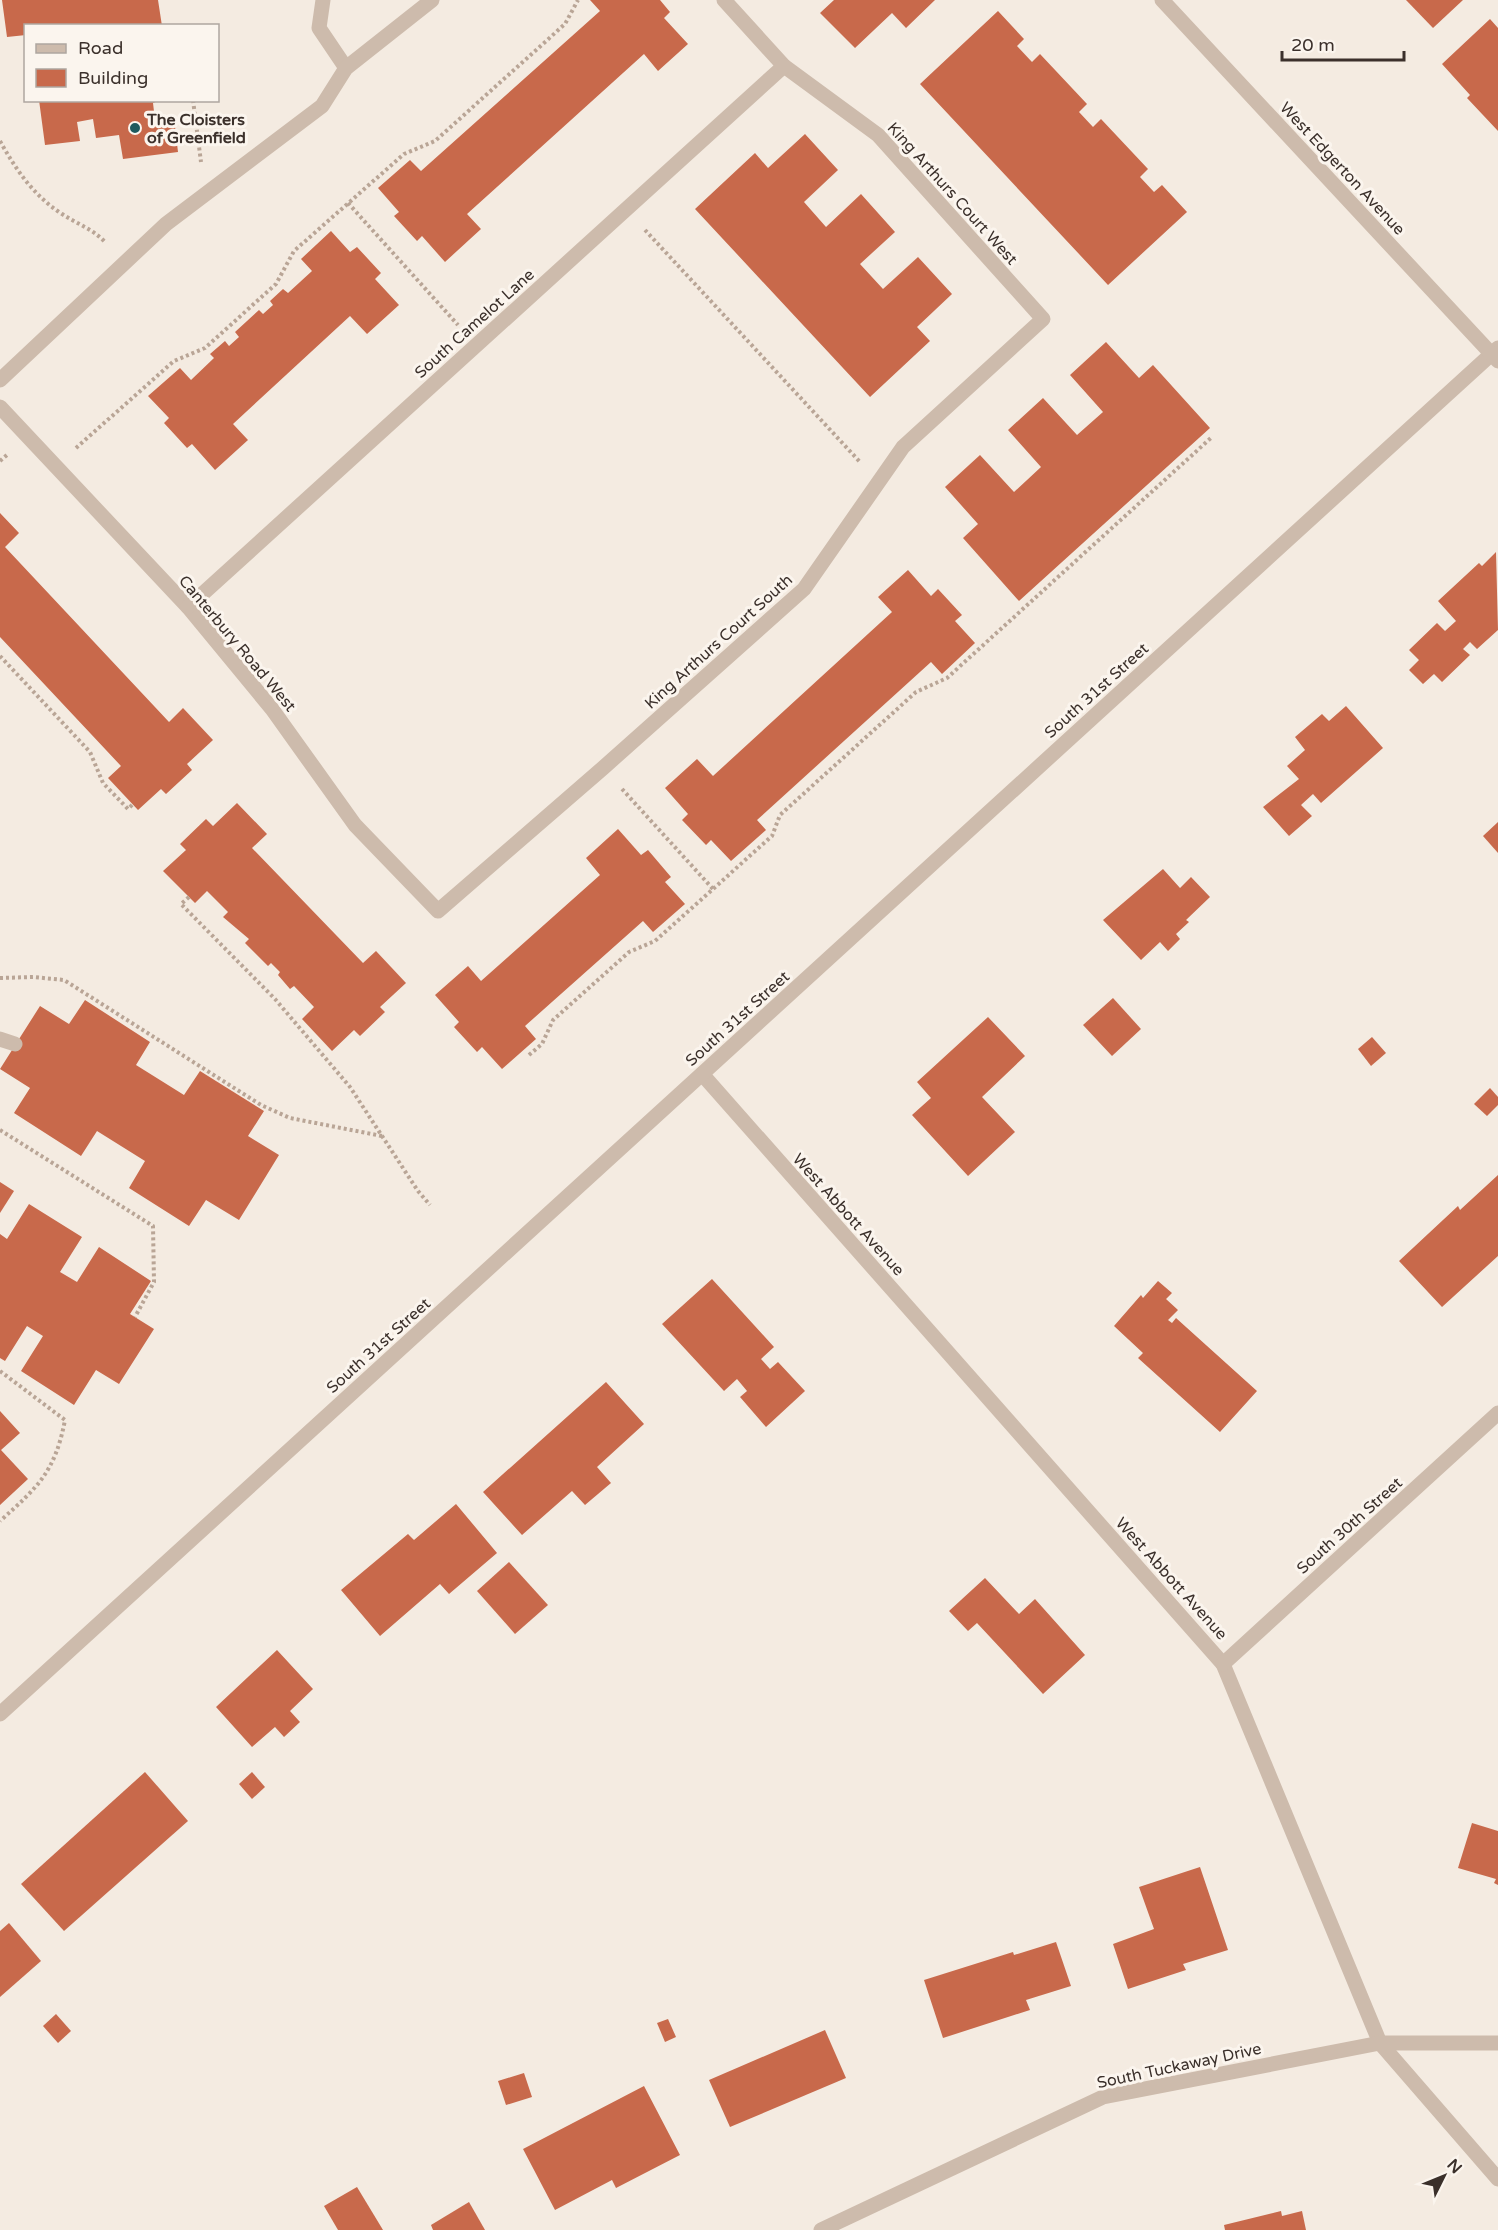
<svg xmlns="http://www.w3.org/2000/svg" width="1498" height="2230" font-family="'Varela Round',sans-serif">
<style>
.building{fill:#c8694b}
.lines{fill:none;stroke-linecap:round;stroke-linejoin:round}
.path{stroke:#b9a596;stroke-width:4;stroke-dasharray:3 3;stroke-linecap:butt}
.service{stroke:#cdbbac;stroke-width:15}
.minor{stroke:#cdbbac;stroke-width:15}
.tertiary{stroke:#cdbbac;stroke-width:15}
.poi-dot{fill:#1f5a5e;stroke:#fbf5ee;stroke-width:2}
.labels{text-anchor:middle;stroke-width:6;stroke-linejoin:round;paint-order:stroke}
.poi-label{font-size:16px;font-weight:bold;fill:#3b302b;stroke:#fbf5ee;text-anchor:start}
.street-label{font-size:16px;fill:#3b302b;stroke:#fbf5ee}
</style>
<rect width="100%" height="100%" fill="#f4ebe1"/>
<g class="building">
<path d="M2 0H158L162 26H26V35L7 37Z"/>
<path d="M590 0H660L670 12 664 18 688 44 658 71 644 54 467 214 481 229 445 262 422 236 417 241 394 216 399 212 378 188 410 160 421 171 600 11Z"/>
<path d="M834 0H935L906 28 892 13 855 48 820 13Z"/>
<path d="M1406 0H1463L1433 28Z"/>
<path d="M998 11 1024 39 1017 46 1032 62 1040 54 1087 104 1079 112 1093 127 1101 119 1148 169 1140 177 1154 192 1162 185 1187 212 1108 285 920 84Z"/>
<path d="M1490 19 1498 28V131L1467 98 1470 95 1442 64Z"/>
<path d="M39 100H161L153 103 155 120 174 118 178 152 123 159 119 135 96 138 93 119 77 122 80 141 45 145Z"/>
<path d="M805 134 838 170 804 202 826 227 861 194 895 232 860 264 883 289 918 257 952 294 917 327 930 341 870 397 695 209 755 153 768 168Z"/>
<path d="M331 231 350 252 357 247 381 273 375 279 399 305 367 334 350 316 233 424 248 440 215 470 192 444 187 448 164 423 169 418 148 396 180 368 191 380 214 358 210 354 225 341 229 346 239 337 235 332 259 310 263 314 273 305 270 301 283 289 288 293 312 271 301 259Z"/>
<path d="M1106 342 1139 378 1153 365 1210 428 1019 601 963 538 978 524 945 487 980 455 1014 492 1041 467 1008 430 1043 398 1077 435 1103 412 1070 375Z"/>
<path d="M0 513 19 533 5 547 169 722 183 708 213 740 187 764 192 770 166 794 161 789 138 810 108 778 121 766 0 637Z"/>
<path d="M1496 552 1498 630 1477 649 1470 642 1463 649 1470 655 1442 682 1434 674 1423 684 1409 670 1419 660 1409 650 1437 623 1445 631 1456 621 1438 601 1479 563 1482 566Z"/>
<path d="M908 570 931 596 938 589 962 615 955 621 975 643 942 674 931 662 757 820 766 830 731 861 711 840 706 845 682 820 688 814 665 788 697 759 713 776 892 612 878 597Z"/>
<path d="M1346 706 1383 748 1321 803 1313 794 1301 805 1312 816 1289 836 1263 807 1299 779 1287 766 1305 750 1295 737 1322 714 1329 721Z"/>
<path d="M237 803 267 834 252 848 363 963 376 951 406 983 380 1007 385 1012 360 1036 354 1030 332 1051 302 1019 314 1007 294 986 290 989 278 975 280 972 271 963 268 966 245 943 249 939 223 917 228 912 207 891 195 903 163 871 186 850 180 844 206 819 213 826Z"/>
<path d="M1498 822V853L1483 836Z"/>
<path d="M618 829 641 855 648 850 671 877 665 882 685 904 653 932 643 921 525 1026 536 1039 502 1069 482 1047 477 1052 454 1027 459 1022 435 995 468 966 481 981 600 875 586 858Z"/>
<path d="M1163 869 1180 888 1191 877 1210 897 1186 920 1189 922 1176 934 1180 939 1168 951 1160 942 1141 960 1103 920Z"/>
<path d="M1113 998 1141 1029 1112 1056 1083 1025Z"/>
<path d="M85 1000 150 1042 136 1065 184 1095 200 1071 264 1111 248 1136 279 1155 239 1220 206 1200 189 1226 129 1188 145 1161 97 1131 81 1156 14 1113 30 1088 0 1069 40 1006 69 1024Z"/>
<path d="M988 1017 1025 1056 982 1097 1015 1132 968 1176 912 1115 931 1098 917 1082Z"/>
<path d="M1372 1037 1386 1053 1371 1066 1358 1049Z"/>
<path d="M1490 1088 1498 1097V1105L1487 1116 1474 1104Z"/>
<path d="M1498 1175V1256L1442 1307 1399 1261 1458 1206 1460 1210Z"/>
<path d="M0 1182 14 1191 0 1213Z"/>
<path d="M29 1204 82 1237 60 1272 77 1282 99 1247 151 1281 130 1314 154 1329 119 1384 96 1370 74 1405 21 1371 43 1336 27 1326 5 1361 0 1358V1234L7 1239Z"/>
<path d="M712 1279 774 1347 761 1359 770 1369 778 1362 805 1391 766 1427 740 1397 747 1391 737 1379 724 1391 662 1324Z"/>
<path d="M1158 1281 1172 1293 1166 1299 1178 1310 1168 1320 1172 1323 1176 1318 1257 1391 1220 1432 1138 1358 1143 1353 1114 1326 1141 1295 1143 1298Z"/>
<path d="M606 1382 644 1424 597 1467 611 1483 585 1505 572 1491 522 1535 483 1492Z"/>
<path d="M0 1411 20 1433 1 1450 28 1479 0 1505Z"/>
<path d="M456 1504 497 1553 449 1594 440 1584 380 1636 341 1590 408 1534 414 1540Z"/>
<path d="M509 1562 548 1605 515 1634 477 1591Z"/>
<path d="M985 1578 1019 1614 1035 1599 1085 1655 1043 1694 977 1623 968 1631 949 1611Z"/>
<path d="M277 1650 313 1689 290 1711 300 1722 284 1737 275 1727 252 1747 216 1707Z"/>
<path d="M145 1772 188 1821 64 1931 21 1884Z"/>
<path d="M252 1772 265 1787 252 1799 239 1784Z"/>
<path d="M1472 1823 1498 1831V1885L1494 1883 1496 1879 1458 1868Z"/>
<path d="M1200 1867 1228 1950 1183 1964 1186 1970 1128 1989 1113 1944 1154 1929 1139 1887Z"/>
<path d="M9 1923 41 1961 0 1997V1931Z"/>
<path d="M1056 1942 1071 1986 1026 2000 1030 2010 943 2038 924 1980 1013 1952 1014 1955Z"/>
<path d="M56 2014 71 2031 58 2043 43 2026Z"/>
<path d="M668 2019 676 2037 665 2042 657 2023Z"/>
<path d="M825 2030 846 2078 730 2127 709 2080Z"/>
<path d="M524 2073 532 2097 506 2105 498 2081Z"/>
<path d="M644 2086 680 2155 616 2188 612 2180 555 2210 523 2149Z"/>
<path d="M357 2187 383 2230H338L324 2206Z"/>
<path d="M469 2202 485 2230H433L431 2225Z"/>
<path d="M1281 2211 1282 2216 1302 2211 1306 2230H1225L1224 2225Z"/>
</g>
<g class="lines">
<g class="path">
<path d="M193 100 201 162"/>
<path d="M0 141C16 170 34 196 62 214 77 224 93 229 105 242"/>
<path d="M348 203 458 325"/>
<path d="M645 230 860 462"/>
<path d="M76 448 174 361 205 348 276 284 294 251 404 154 435 141 565 24 578 0"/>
<path d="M0 461 7 455"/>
<path d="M0 656 90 752 103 783 128 809 133 804"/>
<path d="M622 789 713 889"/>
<path d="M189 897 181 904 275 999 350 1087 418 1191 430 1205"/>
<path d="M0 978 33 977 64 980 261 1105 290 1118 382 1136"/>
<path d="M529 1055 542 1044 553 1020 629 952 655 941 772 836 780 815 916 692 947 678 1212 437"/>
<path d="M0 1130 153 1226 154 1282 135 1317"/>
<path d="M0 1371 65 1420C55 1472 38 1487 0 1521"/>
</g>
<g class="service">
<path d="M323 0 319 28 346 68"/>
<path d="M0 380 166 224 322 106 346 68 432 0"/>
<path d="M0 1039 15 1044"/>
</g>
<g class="minor">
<path d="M0 407 188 607 272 709 355 825 438 911 603 768 804 589 903 447 1043 319 878 135 784 66 724 0"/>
<path d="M188 607 784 66"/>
<path d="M702 1074 1223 1664 1380 2043 1498 2179"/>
<path d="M1223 1664 1498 1413"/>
<path d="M0 1714 1498 348"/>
<path d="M821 2230 1103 2097 1380 2043H1498"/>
</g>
<path class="tertiary" d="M1162 0 1498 361"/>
</g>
<circle class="poi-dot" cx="135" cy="128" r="6"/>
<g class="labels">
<g class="poi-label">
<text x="147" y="125">The Cloisters<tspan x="147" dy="18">of Greenfield</tspan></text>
</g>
<g class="street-label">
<text transform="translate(1343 168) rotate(47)" y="6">West Edgerton Avenue</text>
<text transform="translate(953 193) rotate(48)" y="6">King Arthurs Court West</text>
<text transform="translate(474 323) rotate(-42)" y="6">South Camelot Lane</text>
<text transform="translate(718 641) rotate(-42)" y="6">King Arthurs Court South</text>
<text transform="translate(238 643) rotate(50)" y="6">Canterbury Road West</text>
<text transform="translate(1096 690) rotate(-42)" y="6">South 31st Street</text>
<text transform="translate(737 1018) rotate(-42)" y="6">South 31st Street</text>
<text transform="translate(849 1214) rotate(48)" y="6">West Abbott Avenue</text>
<text transform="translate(378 1345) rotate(-42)" y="6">South 31st Street</text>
<text transform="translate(1349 1525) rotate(-42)" y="6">South 30th Street</text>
<text transform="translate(1172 1578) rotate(48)" y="6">West Abbott Avenue</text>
<text transform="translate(1179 2065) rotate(-12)" y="6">South Tuckaway Drive</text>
</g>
</g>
<rect x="24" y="24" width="195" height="78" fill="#fbf5ee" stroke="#aea6a0" stroke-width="1.5"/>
<rect x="36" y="44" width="30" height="9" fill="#cdbbac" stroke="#aea6a0" stroke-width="1.5"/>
<text x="78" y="54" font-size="18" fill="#3b302b">Road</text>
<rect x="36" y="69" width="30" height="18" fill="#c8694b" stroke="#aea6a0" stroke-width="1.5"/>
<text x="78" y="84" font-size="18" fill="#3b302b">Building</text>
<g transform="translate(1444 2176) rotate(47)" stroke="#fbf5ee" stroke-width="4.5" paint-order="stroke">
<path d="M0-4.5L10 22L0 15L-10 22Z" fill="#3b302b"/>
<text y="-9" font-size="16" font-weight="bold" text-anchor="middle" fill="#3b302b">N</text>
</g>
<path d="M1282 51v9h122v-9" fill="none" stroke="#3b302b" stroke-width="3"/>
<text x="1291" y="51" font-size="18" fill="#3b302b" stroke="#fbf5ee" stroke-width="4.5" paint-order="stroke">20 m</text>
</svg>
